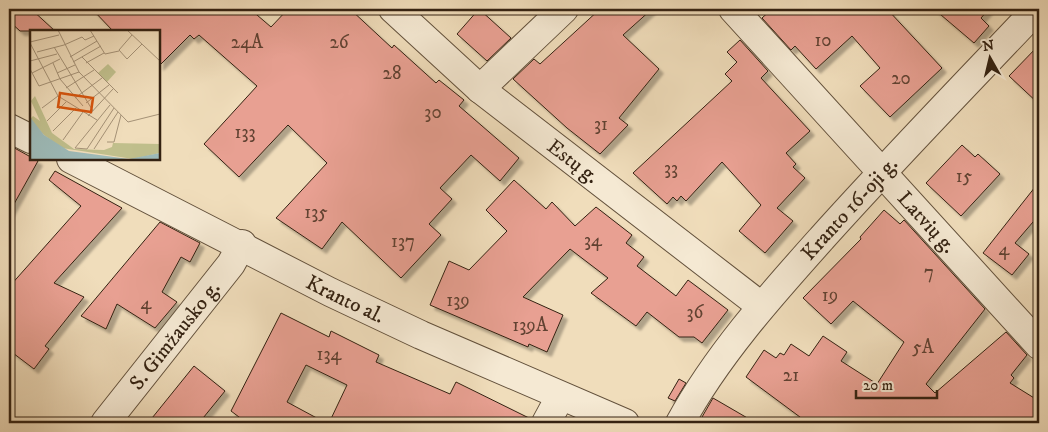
<svg xmlns="http://www.w3.org/2000/svg" width="1048" height="432" font-family="'IM FELL DW Pica',serif">
<style>
.building{fill:#e8a092;stroke:#342212;filter:url(#shadow)}
.lines{fill:none;stroke-linecap:round;stroke-linejoin:round}
.minor-casing{stroke:#63513c;stroke-width:30}
.minor{stroke:#f5e9d3;stroke-width:28}
.labels{text-anchor:middle;stroke-width:4;stroke-linejoin:round;paint-order:stroke}
.number-label{font-size:19px;fill:#614232}
.street-label{font-size:21px;fill:#342212;stroke:#f5e9d3}
.inset-road{fill:none;stroke:#a59277;stroke-width:1}
.view{fill:#d6540d;fill-opacity:0.15;stroke:#d6540d;stroke-width:2.5}
.inset-edge{fill:none;stroke:#342212;stroke-width:2.5}
</style>
<defs>
<filter id="shadow"><feDropShadow dx="4.5" dy="4.5" stdDeviation="1" flood-color="#0004"/></filter>
</defs>
<rect width="100%" height="100%" fill="#f0ddbb"/>
<filter id="stains"><feTurbulence type="fractalNoise" baseFrequency=".004" numOctaves="4"/><feColorMatrix values="0 0 0 0 .2 0 0 0 0 .09 0 0 0 0 .02 0 0 0 .5 -.17"/></filter>
<radialGradient id="worn" r=".72"><stop offset=".6" stop-color="#630" stop-opacity="0"/><stop offset="1" stop-color="#630" stop-opacity=".3"/></radialGradient>
<g class="building">
<path d="M9 9H31L55 31H20L9 21Z"/>
<path d="M92 9H250L271 27 288 9H350L392 48 394 45 436 83 439 80 464 100 459 106 519 158 500 181 471 155 440 188 452 199 429 224 441 235 401 278 342 222 322 249 276 218 327 163 288 125 239 177 204 144 257 86 199 35 194 39 190 35 159 66V31H113Z"/>
<path d="M479 9 511 38 487 61 457 34Z"/>
<path d="M600 9H652L623 35 659 69 619 118 628 125 600 154 567 128 513 79 534 59 540 64Z"/>
<path d="M772 9H887L942 68 890 117 860 86 880 68 852 36 816 69 795 46 791 50 762 18Z"/>
<path d="M934 9H989L981 18 989 26 974 43Z"/>
<path d="M740 40 768 71 761 78 810 131 786 153 796 164 793 167 805 178 777 208 793 221 765 253 739 231 761 205 722 162 686 201 681 196 677 201 673 197 667 204 633 173 732 81 725 74 737 62 727 52Z"/>
<path d="M1039 45V104L1009 76Z"/>
<path d="M9 145 38 161 9 213Z"/>
<path d="M962 145 975 157 978 154 1000 174 961 216 926 183Z"/>
<path d="M55 171 122 208 54 283 84 297 45 346 49 349 34 369 9 350V287L81 206 49 180Z"/>
<path d="M514 180 546 209 552 202 575 226 596 207 632 235 626 243 644 257 637 266 676 296 688 280 728 310 702 343 694 337H679L647 312 636 326 591 293 608 278 570 249 523 297 563 315 547 352 529 344 528 347 430 305 449 261 469 270 507 231 486 210Z"/>
<path d="M1039 182V215L1015 243 1029 254 1012 275 983 253Z"/>
<path d="M884 210 900 224 904 220 985 309 926 384 935 393 1006 332 1027 355 1011 375 1014 378 1010 383 1039 401V423H808L746 377 764 350 776 358 780 353 784 355 791 344 809 356 823 336 847 352 841 361 877 384 904 342 853 301 831 324 803 298 861 239 860 237Z"/>
<path d="M160 222 200 243 190 262 181 257 162 292 177 302 155 328 117 304 106 329 81 316Z"/>
<path d="M281 313 329 337 331 331 379 355 376 362 450 394 456 382 531 419 530 423H329L347 385 306 365 287 402 326 423H247L231 411Z"/>
<path d="M194 366 225 391 199 423H148Z"/>
<path d="M679 379 686 383 675 401 668 398Z"/>
<path d="M713 398 756 423H713L702 417Z"/>
</g>
<g class="lines">
<defs>
<g id="minor">
<path id="s1" d="M393 9 480 89 761 306"/>
<path id="s2" d="M733 9 1039 345"/>
<path d="M480 89 564 9"/>
<path d="M9 128 31 139"/>
<path id="s3" d="M71 159 330 292 421 335 625 423"/>
<path id="s4" d="M105 423 231 264 242 244"/>
<path d="M546 423 560 397"/>
<path id="s5" d="M680 423C717 355 771 295 822 238 892 160 965 85 1037 9"/>
</g>
</defs>
<use href="#minor" class="minor-casing"/>
<use href="#minor" class="minor"/>
</g>
<g class="labels">
<g class="number-label">
<text x="823" y="46">10</text>
<text x="247" y="48">24A</text>
<text x="339" y="48">26</text>
<text x="392" y="79">28</text>
<text x="901" y="84">20</text>
<text x="433" y="118">30</text>
<text x="601" y="130">31</text>
<text x="245" y="138">133</text>
<text x="671" y="174">33</text>
<text x="964" y="182">15</text>
<text x="316" y="218">135</text>
<text x="593" y="246">34</text>
<text x="403" y="247">137</text>
<text x="1004" y="255">4</text>
<text x="929" y="278">7</text>
<text x="830" y="301">19</text>
<text x="458" y="306">139</text>
<text x="146" y="309">4</text>
<text x="695" y="318">36</text>
<text x="530" y="331">139A</text>
<text x="923" y="353">5A</text>
<text x="329" y="360">134</text>
<text x="791" y="381">21</text>
</g>
<g class="street-label">
<text dy="7" stroke="none"><textPath href="#s1" startOffset="236">Estų g.</textPath></text>
<text dy="7" stroke="none"><textPath href="#s5" startOffset="274">Kranto 16-oji g.</textPath></text>
<text dy="7" stroke="none"><textPath href="#s2" startOffset="288">Latvių g.</textPath></text>
<text dy="7" stroke="none"><textPath href="#s3" startOffset="308">Kranto al.</textPath></text>
<text dy="7" stroke="none"><textPath href="#s4" startOffset="112">S. Gimžausko g.</textPath></text>
</g>
</g>
<g transform="translate(30 30)">
<rect width="130" height="130" fill="#f0ddbb"/>
<path d="M5 66 22 103 44 119 74 120 82 117 83 113 130 114V123L103 129 32 118 14 105 0 89 3 86 10 91 1 71Z" fill="#c0bf8c"/>
<path d="M78 34 86 42 77 52 68 43Z" fill="#c0bf8c"/>
<path d="M0 87 14 105 39 121 99 129 130 123V130H1Z" fill="#9dbab8"/>
<path class="inset-road" d="M28 0 49 42 98 92 130 84M60 0 75 24 89 21M97 0 130 31M102 5 89 20 97 29 112 14M0 12 29 5M0 13 28 66 67 90M34 15 52 7 55 10 64 6M24 17 63 81M7 22 34 15M40 27 67 11M52 27 88 63M0 31 27 24M43 32 71 16M23 33 30 49 53 76M56 33 74 23M0 39 9 56 49 42M2 43 30 29M27 43 45 35M36 58 64 40M45 68 72 48M56 73 79 55M80 75 45 118 57 119 84 78M12 78 28 66M58 86 83 59M17 91 36 72M23 101 46 78M33 110 53 82M77 112H84L91 85M64 119 88 82"/>
<path class="view" d="M30 63 63 68 61 82 28 77Z"/>
<rect width="130" height="130" class="inset-edge"/>
</g>
<rect width="1048" height="432" fill="none" stroke="#f0ddbb" stroke-width="30"/>
<rect x="10" y="10" width="1028" height="412" fill="none" stroke="#342212" stroke-width="2.5"/>
<rect x="15" y="15" width="1018" height="402" fill="none" stroke="#342212"/>
<g transform="translate(990 58) rotate(352)" stroke="#f5e9d3" stroke-width="4" paint-order="stroke">
<path d="M0-4L9 19L0 12L-9 19Z" fill="#342212"/>
<text y="-8" font-size="14" font-weight="bold" text-anchor="middle" fill="#342212">N</text>
</g>
<path d="M856 390v8h81v-8" fill="none" stroke="#342212" stroke-width="2.5"/>
<text x="863" y="390" font-size="15" fill="#342212" stroke="#f5e9d3" stroke-width="4" paint-order="stroke">20 m</text>
<rect width="100%" height="100%" filter="url(#stains)"/>
<rect width="100%" height="100%" fill="url(#worn)"/>
</svg>
